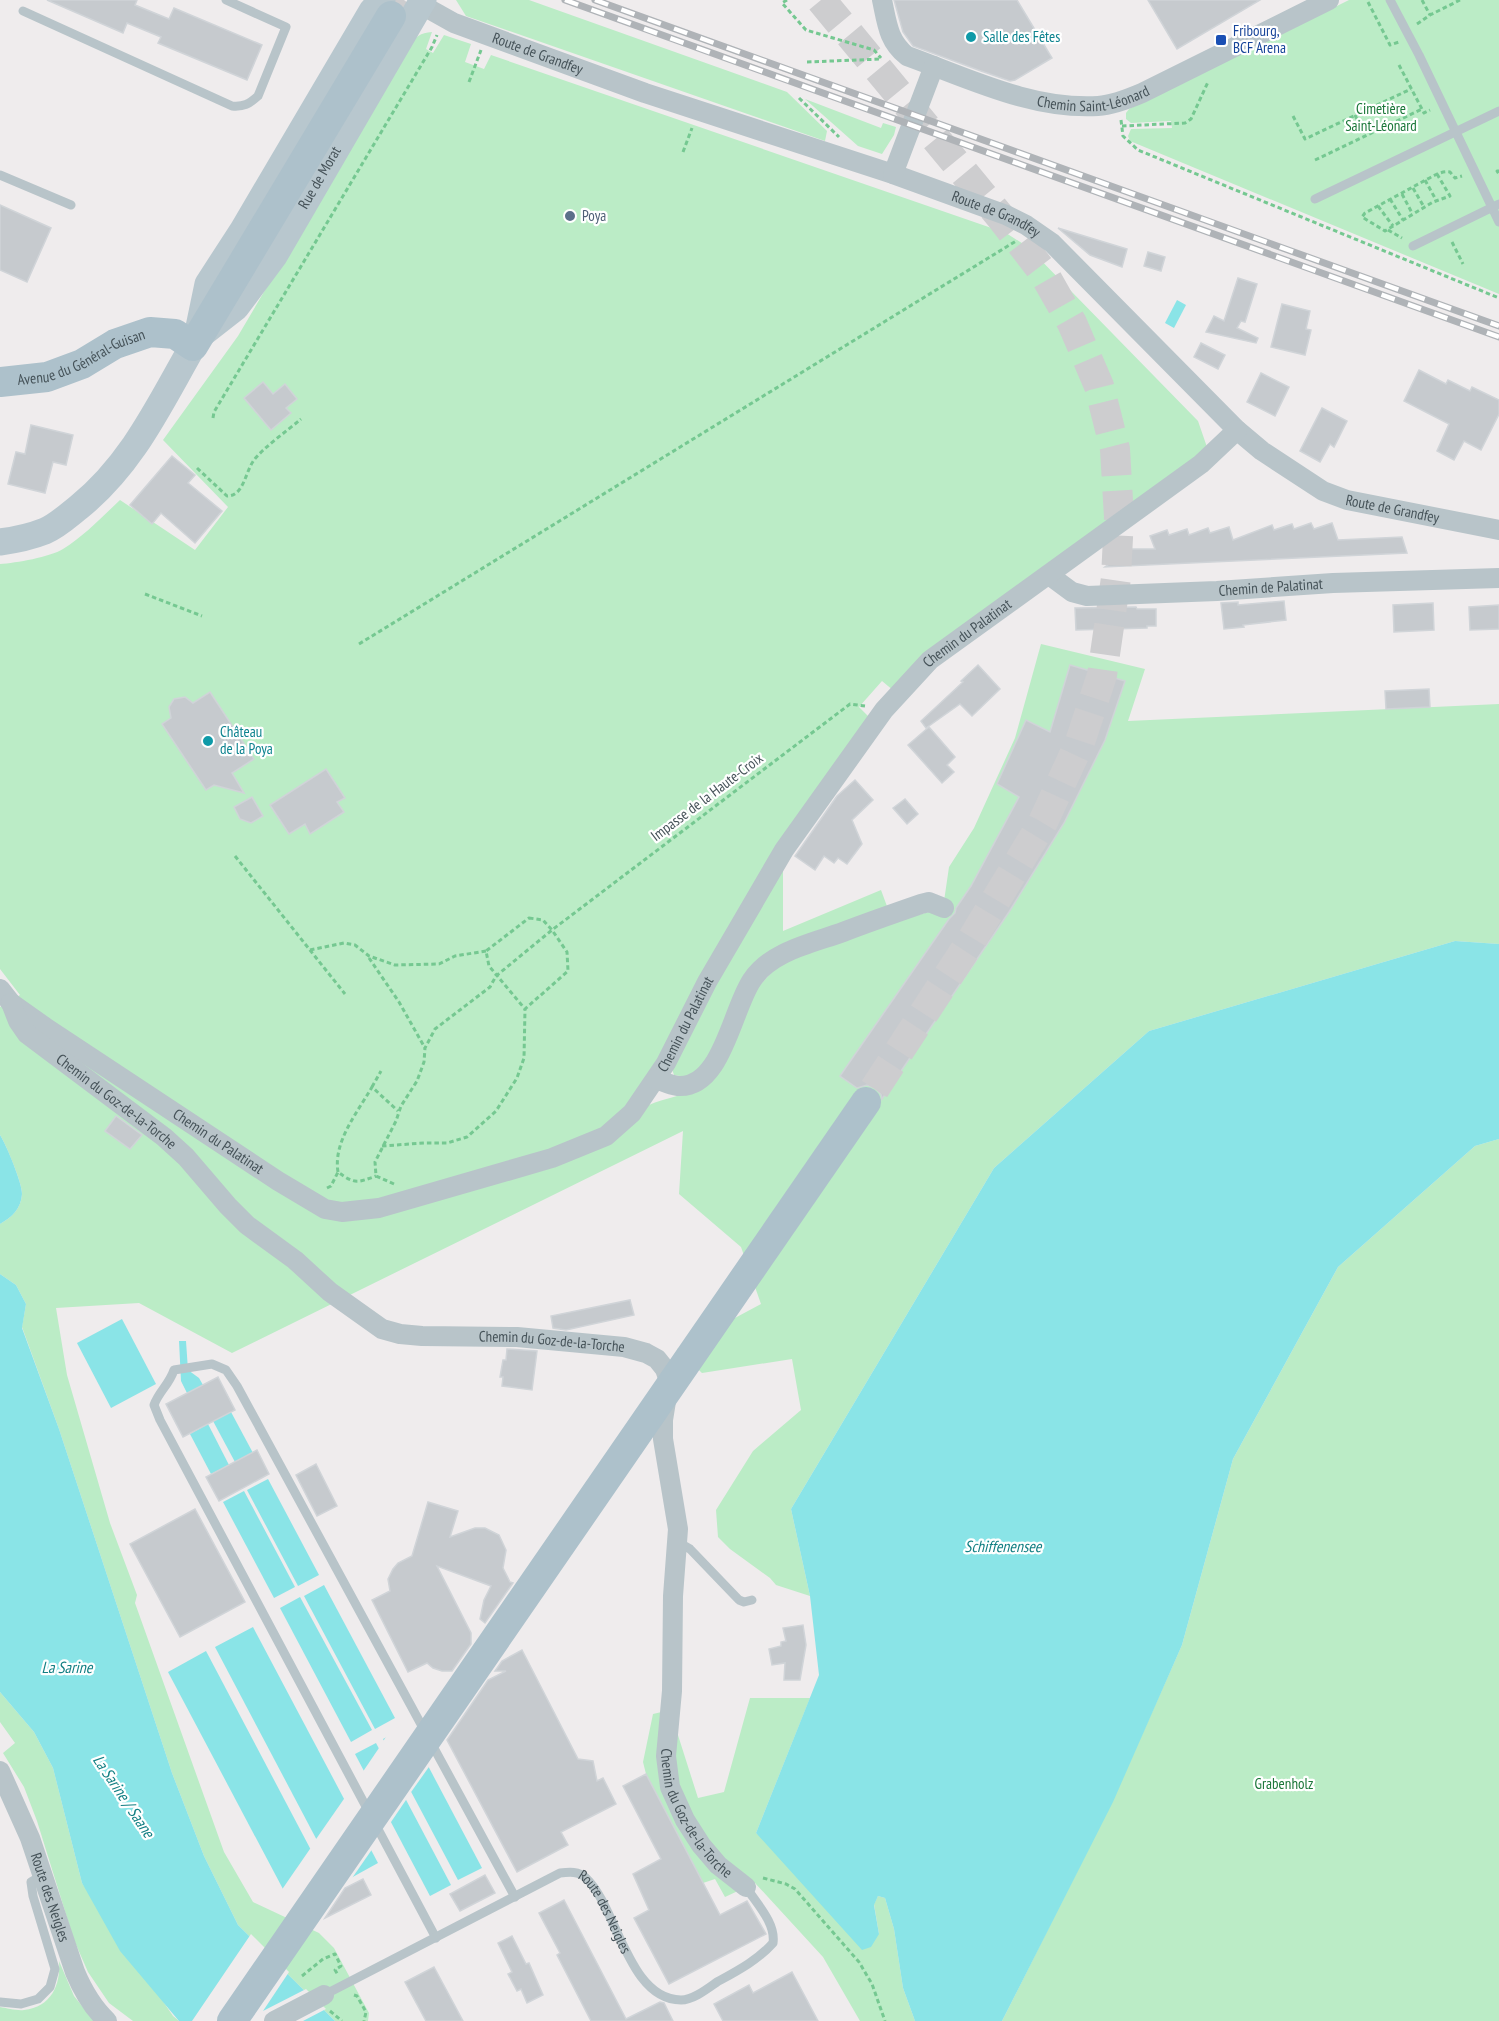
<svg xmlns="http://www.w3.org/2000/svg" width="1499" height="2021" font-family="'PT Sans Narrow',sans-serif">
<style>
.green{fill:#bbecc6}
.water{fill:#8ae4e7}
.pier{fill:#efeced}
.building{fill:#c6cace;stroke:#d0d4d8;stroke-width:1.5}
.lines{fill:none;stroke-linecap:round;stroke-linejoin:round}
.primary-tunnel{stroke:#cdcdcf;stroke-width:30;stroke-dasharray:30 15;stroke-linecap:butt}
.path{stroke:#75c891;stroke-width:3;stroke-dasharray:4.5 3;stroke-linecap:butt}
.service{stroke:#b8c4c9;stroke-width:9}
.minor{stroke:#b8c4c9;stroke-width:20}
.secondary{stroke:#b8c7ce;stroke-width:27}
.primary{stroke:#adc1cb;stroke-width:30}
.rail-casing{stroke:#afb3b7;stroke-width:7}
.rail{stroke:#fff;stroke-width:4.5;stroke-dasharray:14;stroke-linecap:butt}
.minor-bridge{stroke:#b8c4c9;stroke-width:20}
.primary-bridge{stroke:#adc1cb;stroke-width:30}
.culture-dot{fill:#0f9aa8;stroke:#fff;stroke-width:2}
.transit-dot{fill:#1a4fb4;stroke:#fff;stroke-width:2}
.service-dot{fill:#5c6f8a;stroke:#fff;stroke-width:2}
.labels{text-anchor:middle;stroke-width:4.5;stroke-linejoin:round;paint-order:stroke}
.transit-label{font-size:15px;fill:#164399;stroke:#fff;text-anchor:start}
.culture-label{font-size:15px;fill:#0d838f;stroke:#fff;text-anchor:start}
.street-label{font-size:15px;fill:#465359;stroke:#fff}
.park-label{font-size:15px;fill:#1a7638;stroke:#fff}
.service-label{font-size:15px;fill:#4e5e75;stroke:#fff;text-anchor:start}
.water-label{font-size:16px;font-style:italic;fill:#127f83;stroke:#fff}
</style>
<rect width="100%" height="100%" fill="#efeced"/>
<g class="green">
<path d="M456 0H529L787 92 827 131 825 141 466 16Z"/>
<path d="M1349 0H1499V294L1130 141 1128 136 1131 129 1172 128 1171 121 1131 123 1126 119V113L1129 109Z"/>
<path d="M432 32 426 49 433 53 444 35 471 44 465 62 484 69 491 55 1006 233 1028 247 1198 421 1208 450 894 691 882 681 859 707 871 719 774 852 649 1105C665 1098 682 1096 698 1089L756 989 775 969 797 956 872 928 943 908 949 867 974 828 1015 738 1041 644 1145 669 1128 721 1499 704V944L1455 941 1149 1031 994 1168 791 1509 810 1596 776 1585 770 1578 730 1549 718 1537 716 1510 753 1451 801 1410 792 1359 702 1373 677 1349 761 1304 741 1247 679 1194 683 1131 232 1353 139 1303 56 1308 67 1375 110 1523 137 1595 135 1603 224 1852 253 1902 319 1933 334 1948 369 2013 368 2021H335L238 1925 204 1856 172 1773 59 1429 22 1327 26 1304 16 1285 0 1274V1224C12 1217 21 1209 22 1194 23 1185 6 1144 0 1135V1007L20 995 0 969V564C16 563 50 557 63 549 84 536 102 517 120 500L195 550 228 507 163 440 238 336 409 46C416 36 420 33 432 32Z"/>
<path d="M805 99 881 128 883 123 896 127 894 135 882 154 858 146Z"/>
<path d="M783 867V931L881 890 888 909 770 956 703 1067 686 1077 674 1075 671 1066 716 979Z"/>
<path d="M1499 1139V2021H1002L1112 1802 1182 1645 1233 1459 1338 1267 1475 1146Z"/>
<path d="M0 1692 34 1732 53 1768 82 1883 173 2016 179 2021H133L109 2003 88 1972 74 1940 37 1821 24 1787 3 1753 15 1743 0 1722Z"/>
<path d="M750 1698H810L756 1833 879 1934 874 1904 878 1896 885 1898 894 1929 903 1988 915 2021H860L823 1957 755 1883 725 1897 715 1879 703 1883 646 1774 643 1762 653 1714 670 1710 698 1798 724 1792Z"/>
<path d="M59 1961 74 1996 94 2021H0V2007C7 2008 17 2011 24 2010 51 2007 61 1985 59 1961Z"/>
</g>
<g class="water">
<path d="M1177 300 1186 305 1174 328 1165 323Z"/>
<path d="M1455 941 1499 944V1139L1475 1146 1338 1267 1233 1459 1182 1645 1113 1802 1002 2021H915L903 1988 894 1929 885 1898 878 1896 874 1905 879 1934 871 1947 862 1950 756 1833 819 1675 810 1596 791 1509 994 1168 1149 1031Z"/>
<path d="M0 1135C6 1144 23 1185 22 1194 21 1209 12 1217 0 1224Z"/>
<path d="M0 1274 16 1285 26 1304 22 1328 59 1429 172 1773 204 1856 238 1925 335 2021H179L120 1951 82 1883 53 1768 34 1732 0 1692Z"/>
<path d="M122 1319 156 1384 111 1408 77 1343Z"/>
<path d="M179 1341H186L188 1370 199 1378 203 1385 187 1393 181 1381Z"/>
<path d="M231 1412 253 1453 235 1462 213 1421Z"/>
<path d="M208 1424 229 1465 211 1474 190 1434Z"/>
<path d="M268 1479 319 1575 298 1586 247 1490Z"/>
<path d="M244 1491 295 1587 274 1598 223 1502Z"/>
<path d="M324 1585 395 1718 375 1729 304 1596Z"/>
<path d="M300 1597 372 1730 351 1742 280 1608Z"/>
<path d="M253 1627 378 1863 340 1884 215 1647Z"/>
<path d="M206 1651 331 1888 293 1908 168 1672Z"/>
<path d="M407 1726 482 1868 458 1880 383 1739Z"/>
<path d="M376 1743 451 1885 430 1896 355 1754Z"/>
</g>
<g class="pier">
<path d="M406 1723 410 1725 431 1764 409 1795 382 1743 389 1732Z"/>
<path d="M381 1745 408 1797 389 1825 362 1773Z"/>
<path d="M346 1796 373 1848 350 1881 341 1886 337 1885 314 1842Z"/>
<path d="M312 1846 333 1887 291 1911 281 1891Z"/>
<path d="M251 1934 289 1972 263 2011 306 1989 326 2009 303 2021H192Z"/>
</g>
<g class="building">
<path d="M47 0H137L135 5 169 19 174 8 262 45 247 80 158 43 161 37 127 23 123 33Z"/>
<path d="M894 0H1017L1052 58 1015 80 1010 81 981 71 913 46 903 32Z"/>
<path d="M1148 0H1260L1177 49Z"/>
<path d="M0 205 51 228 27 282 0 270Z"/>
<path d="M1058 228 1127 249 1122 267 1090 255Z"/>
<path d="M1148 252 1165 257 1161 271 1144 266Z"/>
<path d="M1238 278 1257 284 1245 322 1241 321 1237 328 1258 338 1256 343 1206 332 1214 316 1224 321Z"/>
<path d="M1282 304 1310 311 1306 329 1311 330 1305 355 1271 347Z"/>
<path d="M1201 343 1225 355 1218 369 1194 357Z"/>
<path d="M1419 370 1446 384 1448 380 1470 391 1472 387 1499 400V414L1481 450 1464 441 1454 460 1437 451 1449 424 1404 401Z"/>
<path d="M1261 373 1289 387 1275 416 1247 402Z"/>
<path d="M263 382 273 394 285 384 297 399 286 408 291 413 271 430 244 398Z"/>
<path d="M1322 408 1347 421 1334 447 1330 444 1320 462 1300 451Z"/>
<path d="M31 425 73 435 66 465 53 462 45 493 8 484 16 452 25 454Z"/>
<path d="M172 456 195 475 188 483 222 511 195 543 161 513 152 524 130 505Z"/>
<path d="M1311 523 1314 529 1332 523 1338 540 1402 537 1407 553 1105 567 1130 549H1155L1150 536 1167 530 1169 535 1187 529 1189 535 1208 528 1210 533 1229 527 1233 540 1272 525 1274 530 1292 524 1294 529Z"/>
<path d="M1284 601 1286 620 1243 625 1244 627 1224 629 1221 603 1238 602V605Z"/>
<path d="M1433 603 1434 630 1394 632 1393 605Z"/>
<path d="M1499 605V629L1470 630 1469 607Z"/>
<path d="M1136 607 1137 609H1156V626H1147V628L1076 630 1075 608Z"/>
<path d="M978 665 1000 689 972 716 960 704 926 728 921 721 963 682 961 681Z"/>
<path d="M1070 665 1125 681 1105 740 1064 823 1009 912 882 1099 881 1094 875 1088 867 1085 857 1088 840 1076 949 919 955 913 956 908 971 886 1019 797 997 784 1026 720 1050 732Z"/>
<path d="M1429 689 1430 707 1386 709 1385 691Z"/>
<path d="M210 692 254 759 232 773 244 793 214 785 206 790 162 724 171 718 169 707 174 699 185 697 193 703Z"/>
<path d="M929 727 955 757 947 765 954 772 942 783 908 745Z"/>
<path d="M326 769 345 798 337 802 344 812 310 834 305 824 289 834 270 805Z"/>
<path d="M855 780 873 800 852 820 862 844 847 864 838 858 834 863 824 856 815 870 795 856 837 796Z"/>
<path d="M252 797 263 816 251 823 240 819 234 807Z"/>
<path d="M905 799 918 814 907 824 893 808Z"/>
<path d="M116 1116 142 1135 130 1149 105 1131Z"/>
<path d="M630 1300 634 1315 566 1330 553 1328 551 1316Z"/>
<path d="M507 1349 537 1351 532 1390 502 1386 503 1377H500L503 1360H506Z"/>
<path d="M218 1377 235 1410 183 1437 166 1404Z"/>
<path d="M257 1450 269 1474 219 1501 206 1477Z"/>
<path d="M316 1464 337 1506 317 1516 296 1475Z"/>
<path d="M428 1502 458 1511 450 1537 475 1528H485L499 1535 506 1550 503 1568 510 1582 513 1583 485 1623 480 1619 484 1600 491 1586 437 1566 471 1633V1644L452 1671H442L433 1668 427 1663 408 1672 372 1600 390 1591 388 1579 393 1569 398 1563 412 1556Z"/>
<path d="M195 1509 245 1602 180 1637 130 1544Z"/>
<path d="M803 1625 806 1645 800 1680H784L785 1663 772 1665 769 1649 781 1646V1642L786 1641 783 1628Z"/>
<path d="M522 1650 578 1759 593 1761 597 1781 603 1778 616 1804 561 1832 568 1845 517 1872 447 1740 488 1680 506 1671H495L502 1661Z"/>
<path d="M646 1774 720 1915 747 1901 766 1934 669 1984 634 1918 649 1910 633 1874 661 1859 623 1786Z"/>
<path d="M485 1875 495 1893 460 1911 450 1894Z"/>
<path d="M363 1879 371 1895 325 1918 345 1888Z"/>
<path d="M564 1900 626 2019 660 2002 664 2003 673 2021H591L557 1955 560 1953 539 1913Z"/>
<path d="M512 1936 526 1964 529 1963 543 1995 527 2003 521 1989 517 1991 508 1974 512 1972 498 1943Z"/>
<path d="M434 1967 463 2021H426L405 1982Z"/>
<path d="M792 1972 818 2021H723L714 2004 749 1985 753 1993Z"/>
</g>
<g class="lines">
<g class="primary-tunnel">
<path d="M821 0 1003 220 1043 272 1072 323 1099 386 1115 449 1119 517 1116 578 1102 675 1080 742 1043 822 971 941 866 1102"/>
<path d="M391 16 404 0"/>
</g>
<g class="path">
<path d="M787 0 782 3 806 30 874 50 881 58"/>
<path d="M1422 0 1430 15"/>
<path d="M1368 2 1390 45 1399 42"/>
<path d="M1417 24 1430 15 1460 0"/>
<path d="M807 62 882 59"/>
<path d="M1399 65 1424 113 1430 110"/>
<path d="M469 82 481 50"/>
<path d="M799 98 839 137"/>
<path d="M1355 115 1365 137"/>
<path d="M1293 116 1305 139 1411 89"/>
<path d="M1121 120 1123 136 1138 150 1499 298"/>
<path d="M1122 126 1185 123 1191 119 1208 82"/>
<path d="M683 152 692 128"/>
<path d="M1315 160 1422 109"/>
<path d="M1499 171H1497L1499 174"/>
<path d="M1437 174 1450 196 1433 202 1385 231 1362 217 1365 213 1422 182C1430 178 1441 170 1450 172L1455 178 1462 176"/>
<path d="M1425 180 1436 200"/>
<path d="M1413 188 1424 207"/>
<path d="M1402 194 1412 213"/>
<path d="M1390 199 1403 220"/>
<path d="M1378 206 1393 226"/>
<path d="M1388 230 1402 238"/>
<path d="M1452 242 1463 264"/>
<path d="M213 418 214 412 432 47 437 35"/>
<path d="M197 468 227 496C244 496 245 472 254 460 264 447 287 431 301 419"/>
<path d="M145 594 202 616"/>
<path d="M359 644 1016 241"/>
<path d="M235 856 345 994"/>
<path d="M529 918 543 920 552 930 567 952 568 971 525 1009 489 966 486 951Z"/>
<path d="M310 950 344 943 355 945 369 956 395 965 439 964 455 956 486 951"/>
<path d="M369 958 399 1002 425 1048"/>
<path d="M372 1087 381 1071"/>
<path d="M382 1146 424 1143H447L467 1137 496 1111 517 1078 524 1058 525 1009"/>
<path d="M338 1172C333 1142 357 1113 372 1087L398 1111"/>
<path d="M394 1184 376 1176 375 1162 396 1121 401 1106 417 1081 424 1062 425 1048 435 1029 490 987 496 976 552 930 850 704 865 706"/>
<path d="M327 1188 331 1186 338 1172C354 1184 357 1183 376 1176"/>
<path d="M763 1878 786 1884 795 1889 859 1962 872 1984 885 2021"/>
<path d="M302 1976 323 1959 335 1954 341 1966 335 1970 338 1975"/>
<path d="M354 1995 357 1996 366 2012 364 2021"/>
<path d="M330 2011 342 2021"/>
</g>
<g class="service">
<path d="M1390 0 1419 55 1499 222"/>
<path d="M23 11 232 106C244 107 249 104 258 96L286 27 226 0"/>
<path d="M0 175 71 205"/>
<path d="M1315 199 1499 111"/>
<path d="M1413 246 1499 204"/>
<path d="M676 1544 683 1545 690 1549 739 1600 744 1602 752 1600"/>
<path d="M436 1938 160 1420 154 1405C159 1391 169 1385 174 1370L212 1364 226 1370 237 1386 515 1897"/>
<path id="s1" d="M324 1995 560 1873C569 1872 579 1871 586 1878 617 1907 628 2000 681 2000 693 2000 707 1989 717 1982 737 1971 758 1960 773 1943 776 1923 756 1903 746 1887"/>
<path d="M0 2002 21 2004 38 1999 50 1987 55 1969 33 1896 31 1882 43 1875"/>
</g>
<g class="minor">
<path id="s2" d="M882 0C887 23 888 41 907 56 968 78 1032 110 1098 106 1113 105 1128 99 1142 93L1329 0"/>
<path id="s3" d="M420 4 454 23 645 93 893 174 1006 215 1026 225 1052 243 1237 430 1262 451 1323 491 1347 500 1499 530"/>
<path d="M893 174 934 66"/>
<path id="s4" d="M1049 575 1072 592 1087 596 1217 591 1333 583 1499 578"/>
<path id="s5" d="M0 989 11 1003 45 1027 278 1181 325 1209 342 1212 379 1208 552 1158 606 1136 632 1113 666 1063 707 982 784 850 884 710 930 660 1201 464 1237 430"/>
<path id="s6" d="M11 1003 18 1021 27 1034 164 1137 186 1157 228 1206 247 1225 295 1260 330 1292 382 1329 400 1334 422 1336 517 1337 624 1347 646 1353 657 1359 665 1369 668 1378V1389L663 1420V1439L678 1529 673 1596 672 1691 666 1756 670 1787 685 1820 701 1845 718 1865 746 1887"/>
<path d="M656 1079C662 1081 670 1085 678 1086 722 1089 732 1009 752 980 771 951 813 943 843 932 869 922 895 913 921 904L929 902 944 908"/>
<path id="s7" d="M0 1771 30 1838 75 1972C83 1991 92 2007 107 2021"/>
</g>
<g class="secondary">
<path d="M198 332 208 284 243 230 372 11 382 0"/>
<path id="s8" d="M204 332 236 307 274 256 423 0"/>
<path d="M0 542C15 540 30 537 45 531 57 526 69 515 79 507 133 463 159 405 193 346"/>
</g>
<path class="primary" id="s9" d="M0 382 47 377 82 364 115 344 150 332 175 334 193 346 391 16"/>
<defs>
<g id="rail">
<path d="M565 0 1499 337"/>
<path d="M595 0 1499 326"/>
</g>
</defs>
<use href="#rail" class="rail-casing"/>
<use href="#rail" class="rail"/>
<path class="minor-bridge" d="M274 2021 324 1995"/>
<path class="primary-bridge" d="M232 2021 866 1102"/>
</g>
<g class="culture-dot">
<circle cx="971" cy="37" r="6"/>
<circle cx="208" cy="741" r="6"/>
</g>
<rect class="transit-dot" x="1215" y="34" width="12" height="12" rx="3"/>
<circle class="service-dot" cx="570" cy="216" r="6"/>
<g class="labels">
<g class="transit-label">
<text x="1233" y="36">Fribourg,<tspan x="1233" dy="17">BCF Arena</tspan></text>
</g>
<g class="culture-label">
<text x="983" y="42">Salle des Fêtes</text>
<text x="220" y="737">Château<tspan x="220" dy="17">de la Poya</tspan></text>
</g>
<g class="street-label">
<text dy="5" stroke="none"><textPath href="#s3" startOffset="128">Route de Grandfey</textPath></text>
<text dy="5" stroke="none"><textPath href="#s2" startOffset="258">Chemin Saint-Léonard</textPath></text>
<text dy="5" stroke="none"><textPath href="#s8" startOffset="195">Rue de Morat</textPath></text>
<text dy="5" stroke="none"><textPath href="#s3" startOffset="614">Route de Grandfey</textPath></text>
<text dy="5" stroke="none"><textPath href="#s9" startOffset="86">Avenue du Général-Guisan</textPath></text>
<text dy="5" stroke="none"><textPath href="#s3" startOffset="1118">Route de Grandfey</textPath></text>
<text dy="5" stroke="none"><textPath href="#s4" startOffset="228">Chemin de Palatinat</textPath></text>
<text dy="5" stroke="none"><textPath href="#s5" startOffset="1311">Chemin du Palatinat</textPath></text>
<text transform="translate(707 797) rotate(-37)" y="5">Impasse de la Haute-Croix</text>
<text dy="5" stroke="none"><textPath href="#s5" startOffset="825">Chemin du Palatinat</textPath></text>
<text dy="5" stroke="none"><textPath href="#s6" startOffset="147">Chemin du Goz-de-la-Torche</textPath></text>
<text dy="5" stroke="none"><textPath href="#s5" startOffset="267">Chemin du Palatinat</textPath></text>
<text dy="5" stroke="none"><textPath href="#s6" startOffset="669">Chemin du Goz-de-la-Torche</textPath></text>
<text dy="5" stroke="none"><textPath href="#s6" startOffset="1245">Chemin du Goz-de-la-Torche</textPath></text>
<text dy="5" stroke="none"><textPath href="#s7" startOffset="136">Route des Neigles</textPath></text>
<text dy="5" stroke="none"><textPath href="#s1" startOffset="332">Route des Neigles</textPath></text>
</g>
<g class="park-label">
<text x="1381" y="114">Cimetière<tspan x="1381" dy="17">Saint-Léonard</tspan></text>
<text x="1284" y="1789">Grabenholz</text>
</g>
<g class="service-label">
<text x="582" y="221">Poya</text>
</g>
<g class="water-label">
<text x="1003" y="1552">Schiffenensee</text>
<text x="67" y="1673">La Sarine</text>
<text transform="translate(124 1796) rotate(56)" y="6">La Sarine / Saane</text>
</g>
</g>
</svg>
